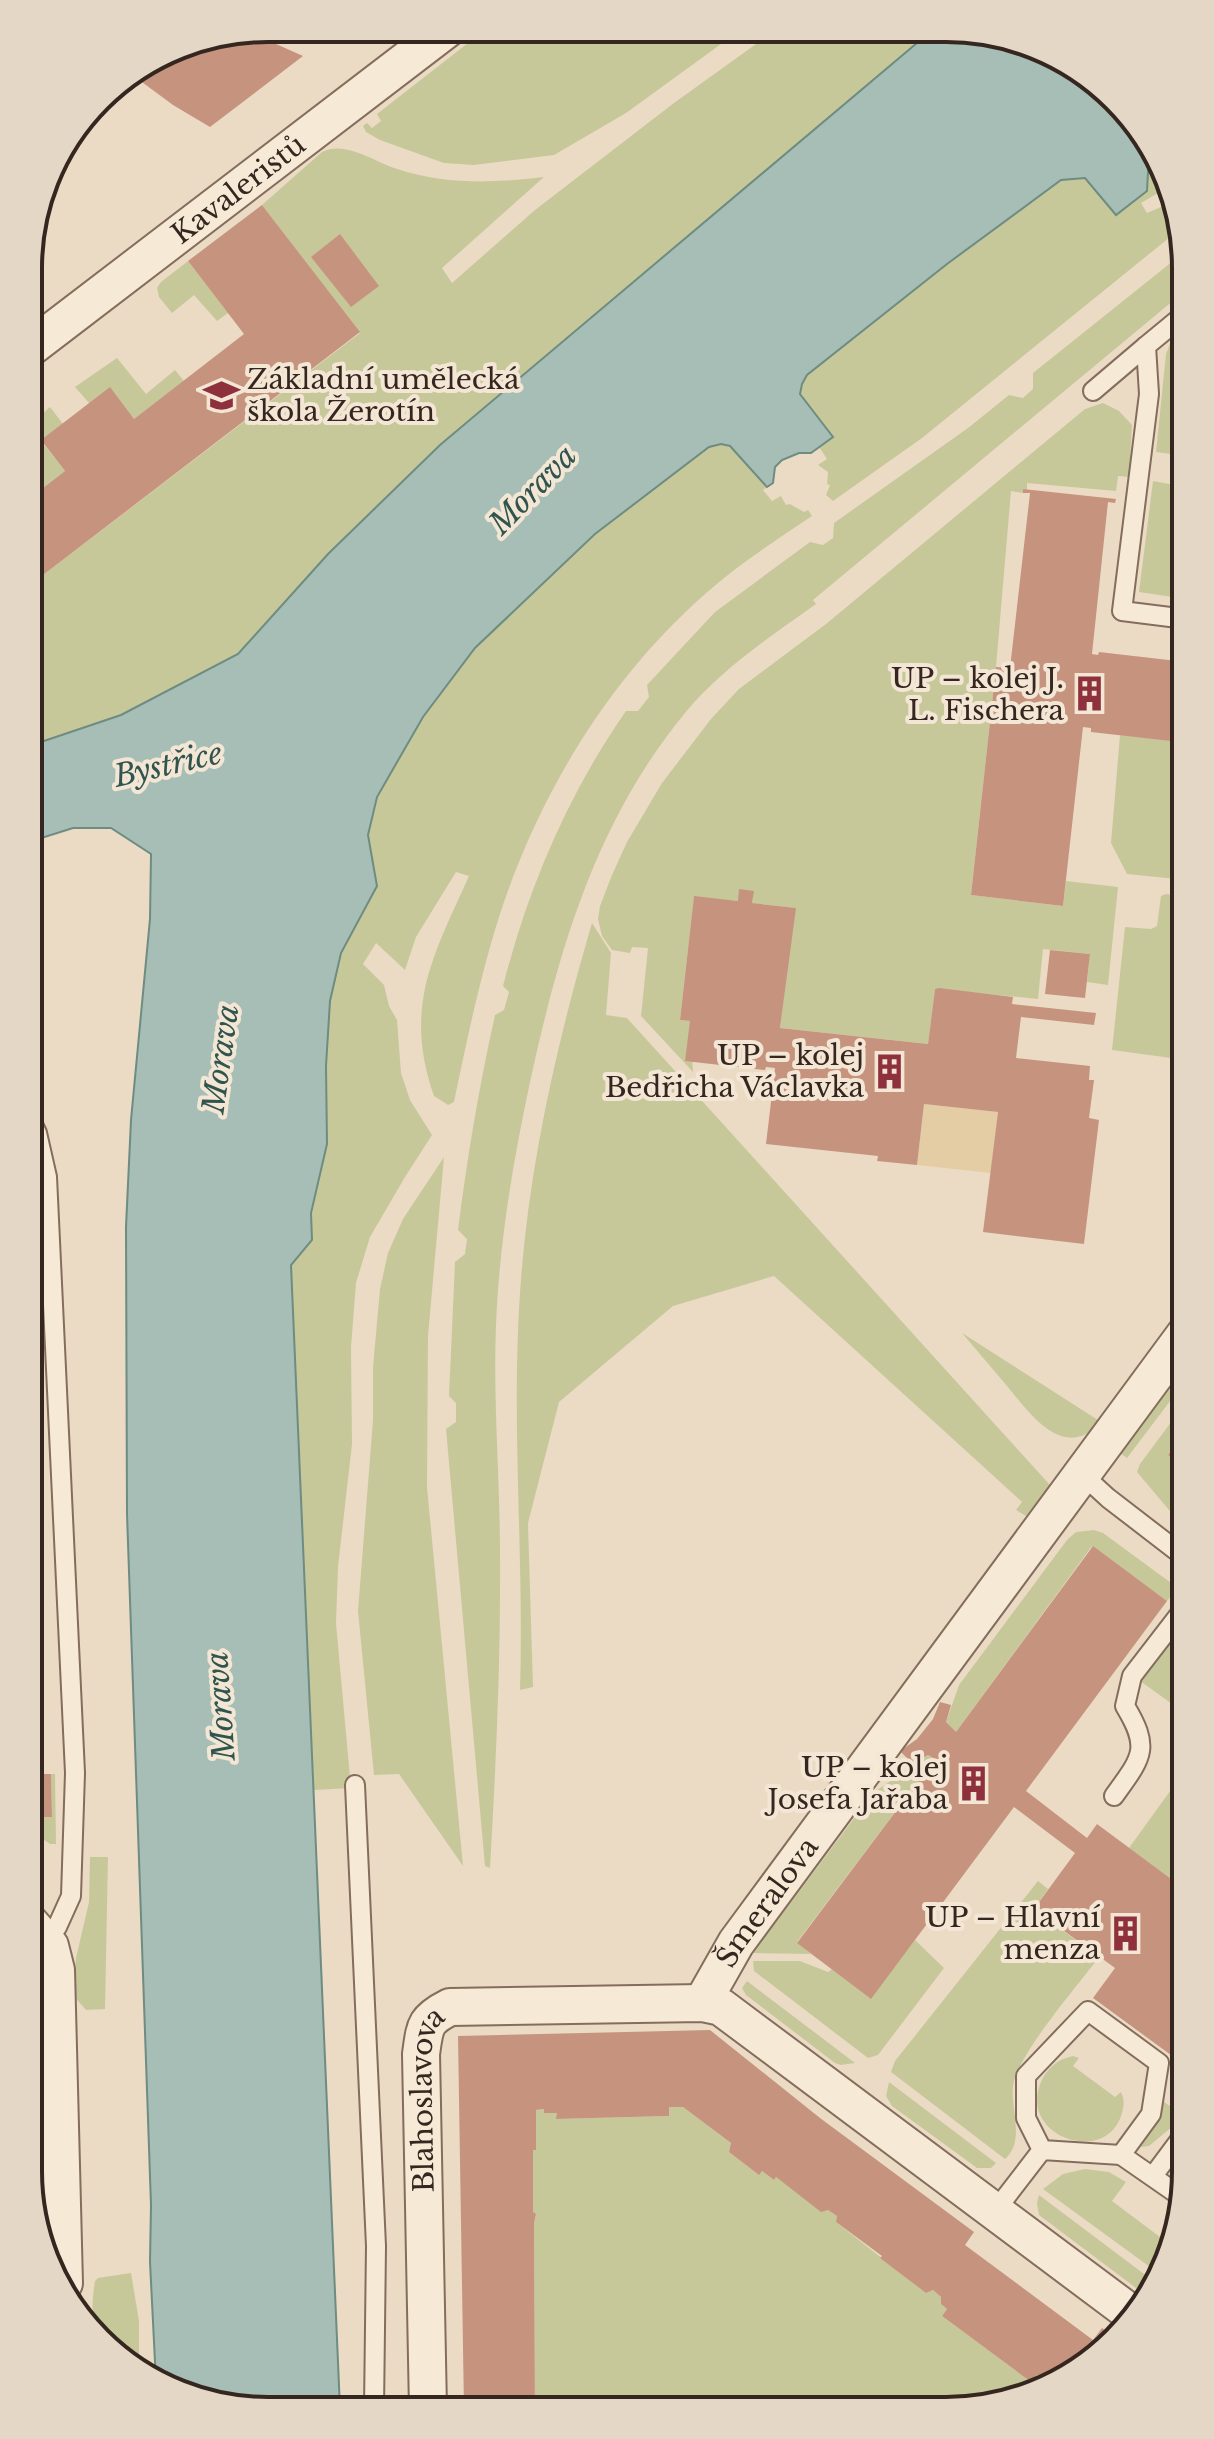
<svg xmlns="http://www.w3.org/2000/svg" width="1214" height="2439" font-family="'Libre Baskerville',serif">
<style>
.green{fill:#c7c89a}
.sand{fill:#e4cca4}
.water{fill:#a6beb5;stroke:#6e8c81;stroke-width:2}
.building{fill:#c6947e}
.lines{fill:none;stroke-linecap:round;stroke-linejoin:round}
.service-casing{stroke:#846d5c;stroke-width:22}
.minor-casing{stroke:#846d5c;stroke-width:40}
.service{stroke:#f6ead7;stroke-width:18}
.minor{stroke:#f6ead7;stroke-width:36}
.labels{text-anchor:middle;stroke-width:8;stroke-linejoin:round;paint-order:stroke}
.street-label{font-size:28px;fill:#35271f;stroke:#f3e6d4}
.poi-label{font-size:28px;fill:#35271f;stroke:#f3e6d4;text-anchor:end}
.water-label{font-size:30px;font-style:italic;fill:#30544e;stroke:#f3e6d4}
.rim{fill:none;stroke:#35271f;stroke-width:4}
</style>
<rect width="100%" height="100%" fill="#ebdbc5"/>
<g class="green">
<path d="M486 29 498 30 739 31 626 113 554 155 474 165 444 163 380 140 366 132 363 126 367 123 372 128 381 121 377 114Z"/>
<path d="M774 31 930 32 440 445 328 554 238 654 121 715 29 746 30 585 360 333 262 205 322 152C346 140 374 162 397 169 447 185 493 183 544 177L442 268 452 283 535 210 674 103Z"/>
<path d="M1149 154 1170 186 1141 203 1147 213 1175 201 1180 229 922 438 833 501 826 495 830 485 827 484 828 472 818 465 827 459 819 447 833 437 800 393 802 384 807 375 947 264 1061 180 1085 177 1147 191Z"/>
<path d="M1183 253 1186 290 813 600 816 604C771 636 720 670 685 713 596 821 559 949 530 1082 513 1162 499 1244 496 1326 493 1402 500 1477 500 1553 501 1657 496 1763 490 1868L485 1866 446 1429 456 1422V1403L449 1396 455 1262 465 1254 467 1239 458 1230C467 1158 479 1087 495 1015L504 1010 509 992 503 986C528 888 568 794 626 711H638L649 697 647 685 715 612 810 542 823 545 833 538 834 523 968 428 1009 395 1023 398 1033 389V373Z"/>
<path d="M188 261 228 313 217 321 194 295 172 313 159 297 157 288 161 282Z"/>
<path d="M1186 325V456L1156 452 1166 354 1171 341Z"/>
<path d="M117 358 146 394 175 370 184 381 134 419 89 403 75 387Z"/>
<path d="M1103 403 1119 411 1132 425 1129 477 1118 476 1116 491 1027 483V490L1023 489V493L1011 491 996 667 971 895 1063 906 1066 881 1118 887 1108 985 1087 982 1090 954 1043 949 1038 999 935 989 928 1044 780 1028 795 908 752 903 753 891 738 901 694 897 680 1020 690 1021 693 1072 641 1016 648 948 632 947 630 953 612 950 602 936 598 919 600 906 612 875 627 842 662 783 711 719 739 689 826 624 1085 409Z"/>
<path d="M50 407 63 424 41 441 65 471 30 498V484L41 475 30 459V424Z"/>
<path d="M721 444C740 448 755 473 767 487L763 490 772 501 781 496 786 505 790 504 804 512 808 510 812 516C775 541 737 565 704 595 612 676 544 786 504 902 482 967 468 1035 454 1102L448 1105 434 1096C403 1007 433 956 469 876L456 872 416 937 405 970 376 943 363 964 384 985 389 1006 397 1020 401 1073 410 1100 432 1135 405 1177 370 1237 356 1283 351 1347 352 1444 338 1567 336 1623 351 1788 314 1790 291 1265 312 1240 311 1213 327 1144 326 1066 330 1001 341 953 377 886 368 835 377 797 423 717 475 648 596 534 709 447Z"/>
<path d="M1153 481 1186 487 1176 575 1171 576 1186 578V599L1139 592Z"/>
<path d="M1120 735 1179 742 1170 811 1186 813V880L1127 874 1111 843Z"/>
<path d="M1166 894 1186 897V1060L1112 1050 1125 927 1151 929 1157 926 1161 896Z"/>
<path d="M592 923 611 953 606 1015 627 1018 1050 1485 1026 1516 1016 1510 1022 1502 774 1276 673 1306 559 1402 528 1523 533 1687 520 1690C524 1563 512 1436 519 1309 526 1178 555 1049 592 923Z"/>
<path d="M444 1157 428 1336 427 1487 463 1866 399 1774 374 1775 358 1611 373 1420V1367L380 1289 388 1253 403 1219Z"/>
<path d="M29 1228 43 1517 29 1518Z"/>
<path d="M962 1333 1101 1422C1064 1463 1030 1414 1007 1386 992 1368 977 1351 962 1333Z"/>
<path d="M1186 1359V1380L1127 1458 1117 1451Z"/>
<path d="M1186 1402V1432L1168 1455 1178 1463 1176 1467 1186 1475V1490L1180 1498 1186 1503V1521L1169 1510 1137 1472 1140 1464Z"/>
<path d="M1094 1530 1103 1533 1178 1588 1167 1601 1092 1546 956 1732H953L946 1722 959 1685 1067 1540 1076 1532Z"/>
<path d="M1186 1616V1714L1136 1678Z"/>
<path d="M928 1755 935 1759 797 1942 811 1954 753 1953 873 1793Z"/>
<path d="M1186 1769V1877L1178 1884 1129 1848Z"/>
<path d="M51 1774H55L56 1844H50L28 1829V1817L52 1816Z"/>
<path d="M90 1857H108L105 2009 86 2010 73 1995 76 1958 89 1902Z"/>
<path d="M1038 1881 1048 1889 1034 1909 1099 1957C1076 1988 1024 2047 1014 2081 1008 2106 1027 2140 1005 2159L891 2072 895 2061Z"/>
<path d="M915 1940 944 1968 878 2055 868 2058 754 1971 753 1961H800L828 1972 832 1969 870 1998Z"/>
<path d="M747 1981 855 2063 841 2065 835 2063 746 1995 742 1988Z"/>
<path d="M1073 2056 1079 2058 1073 2066 1115 2097 1121 2092C1125 2101 1124 2107 1121 2116 1104 2166 1018 2136 1041 2082 1047 2068 1058 2059 1073 2056Z"/>
<path d="M889 2082 996 2163 991 2168H977L892 2106 886 2096Z"/>
<path d="M1164 2102 1185 2116 1149 2146 1142 2147 1136 2142Z"/>
<path d="M669 2107H683L731 2143 729 2152 758 2174 762 2171 774 2180 776 2177 821 2211 828 2210 837 2216 836 2222 926 2293 933 2290 941 2297V2304L947 2309 942 2316 1031 2382 1037 2375 1043 2380 1050 2378 1056 2382 1023 2398 946 2411 535 2410 534 2224 536 2215 533 2212V2150H536V2110L544 2109 545 2113H557V2119L669 2116Z"/>
<path d="M1085 2169 1109 2172 1126 2182 1112 2201 1172 2246 1168 2262 1161 2275 1043 2189 1063 2174Z"/>
<path d="M1039 2195 1156 2283 1148 2297 1039 2215 1037 2203Z"/>
<path d="M131 2273 139 2321V2367C97 2342 87 2333 95 2281L98 2278Z"/>
</g>
<path class="sand" d="M924 1104 998 1112 991 1173 917 1165Z"/>
<path class="water" d="M930 32 992 33 1104 87 1149 154 1147 191 1116 215 1085 178 1061 180 947 264 807 375 802 384 800 394 833 437 811 453H799L782 460 775 467 773 483 767 487 730 446 721 444 709 447 595 534 475 648 423 717 377 797 368 835 377 886 341 953 330 1001 326 1066 327 1144 311 1213 312 1240 291 1265 340 2409H236L162 2386 156 2382 150 2262 151 2205 127 1514 126 1227 131 1120 150 919 151 854 111 828H73L29 842V746L121 715 238 654 328 554 440 445Z"/>
<g class="building">
<path d="M249 32 303 56 210 127 173 105 131 74 177 46Z"/>
<path d="M262 205 360 332 30 585V498L65 471 41 440 110 387 134 419 244 334 188 261Z"/>
<path d="M340 234 379 286 351 307 311 257Z"/>
<path d="M1023 489 1116 499 1115 503 1108 502 1092 654 1098 655 1099 652 1186 662V813L1171 811 1179 742 1091 732V728L1083 727 1063 906 971 895 996 667 1010 668 1030 493H1023Z"/>
<path d="M1184 507H1186V578L1176 577Z"/>
<path d="M739 889 754 891 752 903 796 908 780 1028 928 1044 935 989 939 988 1013 997 1012 1004 1096 1013 1094 1025 1021 1017 1016 1058 1090 1066 1089 1080H1094L1089 1118 1099 1120 1084 1244 983 1232 998 1112 924 1104 917 1165 877 1161 878 1156 766 1144 775 1068 766 1067 765 1070 685 1061 690 1021 680 1020 694 896 738 901Z"/>
<path d="M1050 950 1090 954 1085 998 1045 994Z"/>
<path d="M1186 1432V1475L1175 1466 1178 1463 1168 1455Z"/>
<path d="M1093 1546 1167 1601 1026 1791 1087 1838 1097 1824 1178 1884 1186 1873 1185 2044 1175 2058 1093 1998 1115 1968 1034 1909 1075 1853 1014 1807 871 1999 797 1943 935 1759 928 1755 913 1764 900 1751 917 1739 933 1719 940 1702 951 1705 946 1722 956 1732Z"/>
<path d="M28 1774H51L52 1817H28Z"/>
<path d="M710 2030 820 2118 974 2232 965 2245 1093 2340 1102 2328 1115 2337 1080 2370 1056 2382 1050 2378 1044 2380 1037 2375 1031 2382 942 2316 947 2309 941 2304V2297L933 2290 926 2293 880 2258 882 2256 836 2222 837 2216 828 2210 821 2212 776 2177 774 2180 762 2171 759 2175 729 2152 731 2143 683 2107H669V2116L556 2119 557 2113H544V2109L536 2110V2150H533V2212L536 2214 534 2224 535 2410H464L458 2036Z"/>
</g>
<g class="lines">
<defs>
<g id="service">
<path d="M1093 391 1146 346"/>
<path d="M1186 619 1122 611 1149 394 1146 346 1186 313"/>
<path d="M29 1116 37 1133 47 1177 75 1773 71 1896 57 1927 45 1938"/>
<path d="M1083 1475 1108 1498 1186 1558"/>
<path d="M355 1785 376 2246 374 2409"/>
<path d="M1114 1796C1142 1757 1151 1749 1125 1706L1132 1676 1186 1606"/>
<path d="M1121 2155 1183 2198"/>
<path d="M1153 2176 1185 2133"/>
<path d="M995 2211 1042 2150 1026 2118V2076L1088 2011 1159 2063 1151 2114 1121 2155 1042 2150"/>
</g>
<g id="minor">
<path id="s1" d="M30 348 447 29"/>
<path d="M28 1921 50 1946 56 1970 64 2283"/>
<path id="s2" d="M702 2003 736 1943 1186 1333"/>
<path id="s3" d="M428 2409 421 2054C425 2026 424 2020 450 2007L702 2003 721 2007 1136 2317"/>
</g>
</defs>
<use href="#service" class="service-casing"/>
<use href="#minor" class="minor-casing"/>
<use href="#service" class="service"/>
<use href="#minor" class="minor"/>
</g>
<defs>
<symbol id="school-bare" viewBox="-9 -9 18 18"><path d="M0-5L7-2L0 1L-7-2ZM-4 1L0 2.5L4 1V4Q0 6-4 4Z" fill="#8e313c" stroke="#f3e6d4" stroke-width="2.5" paint-order="stroke"/></symbol>
<symbol id="building-bare" viewBox="-9 -9 18 18"><path d="M-4-6H4V6H1V3H-1V6H-4ZM-2.5-4.3h1.7v1.8h-1.7ZM.8-4.3h1.7v1.8H.8ZM-2.5-1h1.7V.8h-1.7ZM.8-1h1.7V.8H.8Z" fill="#8e313c" stroke="#f3e6d4" stroke-width="2.5" paint-order="stroke"/></symbol>
</defs>
<g fill-rule="evenodd">
<use href="#school-bare" x="196" y="370" width="51" height="51"/>
<use href="#building-bare" x="1064" y="668" width="51" height="51"/>
<use href="#building-bare" x="864" y="1046" width="51" height="51"/>
<use href="#building-bare" x="948" y="1758" width="51" height="51"/>
<use href="#building-bare" x="1100" y="1908" width="51" height="51"/>
</g>
<g class="labels">
<g class="street-label">
<text dy="10" stroke="none"><textPath href="#s1" startOffset="262">Kavaleristů</textPath></text>
<text dy="10" stroke="none"><textPath href="#s2" startOffset="120">Šmeralova</textPath></text>
<text dy="10" stroke="none"><textPath href="#s3" startOffset="310">Blahoslavova</textPath></text>
</g>
<g class="poi-label">
<text x="247" y="389" text-anchor="start">Základní umělecká<tspan x="247" dy="32">škola Žerotín</tspan></text>
<text x="1064" y="688">UP – kolej J.<tspan x="1064" dy="32">L. Fischera</tspan></text>
<text x="864" y="1065">UP – kolej<tspan x="864" dy="32">Bedřicha Václavka</tspan></text>
<text x="948" y="1777">UP – kolej<tspan x="948" dy="32">Josefa Jařaba</tspan></text>
<text x="1100" y="1927">UP – Hlavní<tspan x="1100" dy="32">menza</tspan></text>
</g>
<g class="water-label">
<text transform="translate(533 490) rotate(-46)" y="10">Morava</text>
<text transform="translate(168 765) rotate(-13)" y="10">Bystřice</text>
<text transform="translate(221 1059) rotate(-82)" y="10">Morava</text>
<text transform="translate(221 1706) rotate(-94)" y="10">Morava</text>
</g>
</g>
<path d="M0 0H1214V2439H0ZM268 42H946A226 226 0 0 1 1172 268V2171A226 226 0 0 1 946 2397H268A226 226 0 0 1 42 2171V268A226 226 0 0 1 268 42Z" fill="#e4d7c6" fill-rule="evenodd"/>
<path class="rim" d="M268 42H946A226 226 0 0 1 1172 268V2171A226 226 0 0 1 946 2397H268A226 226 0 0 1 42 2171V268A226 226 0 0 1 268 42Z"/>
</svg>
